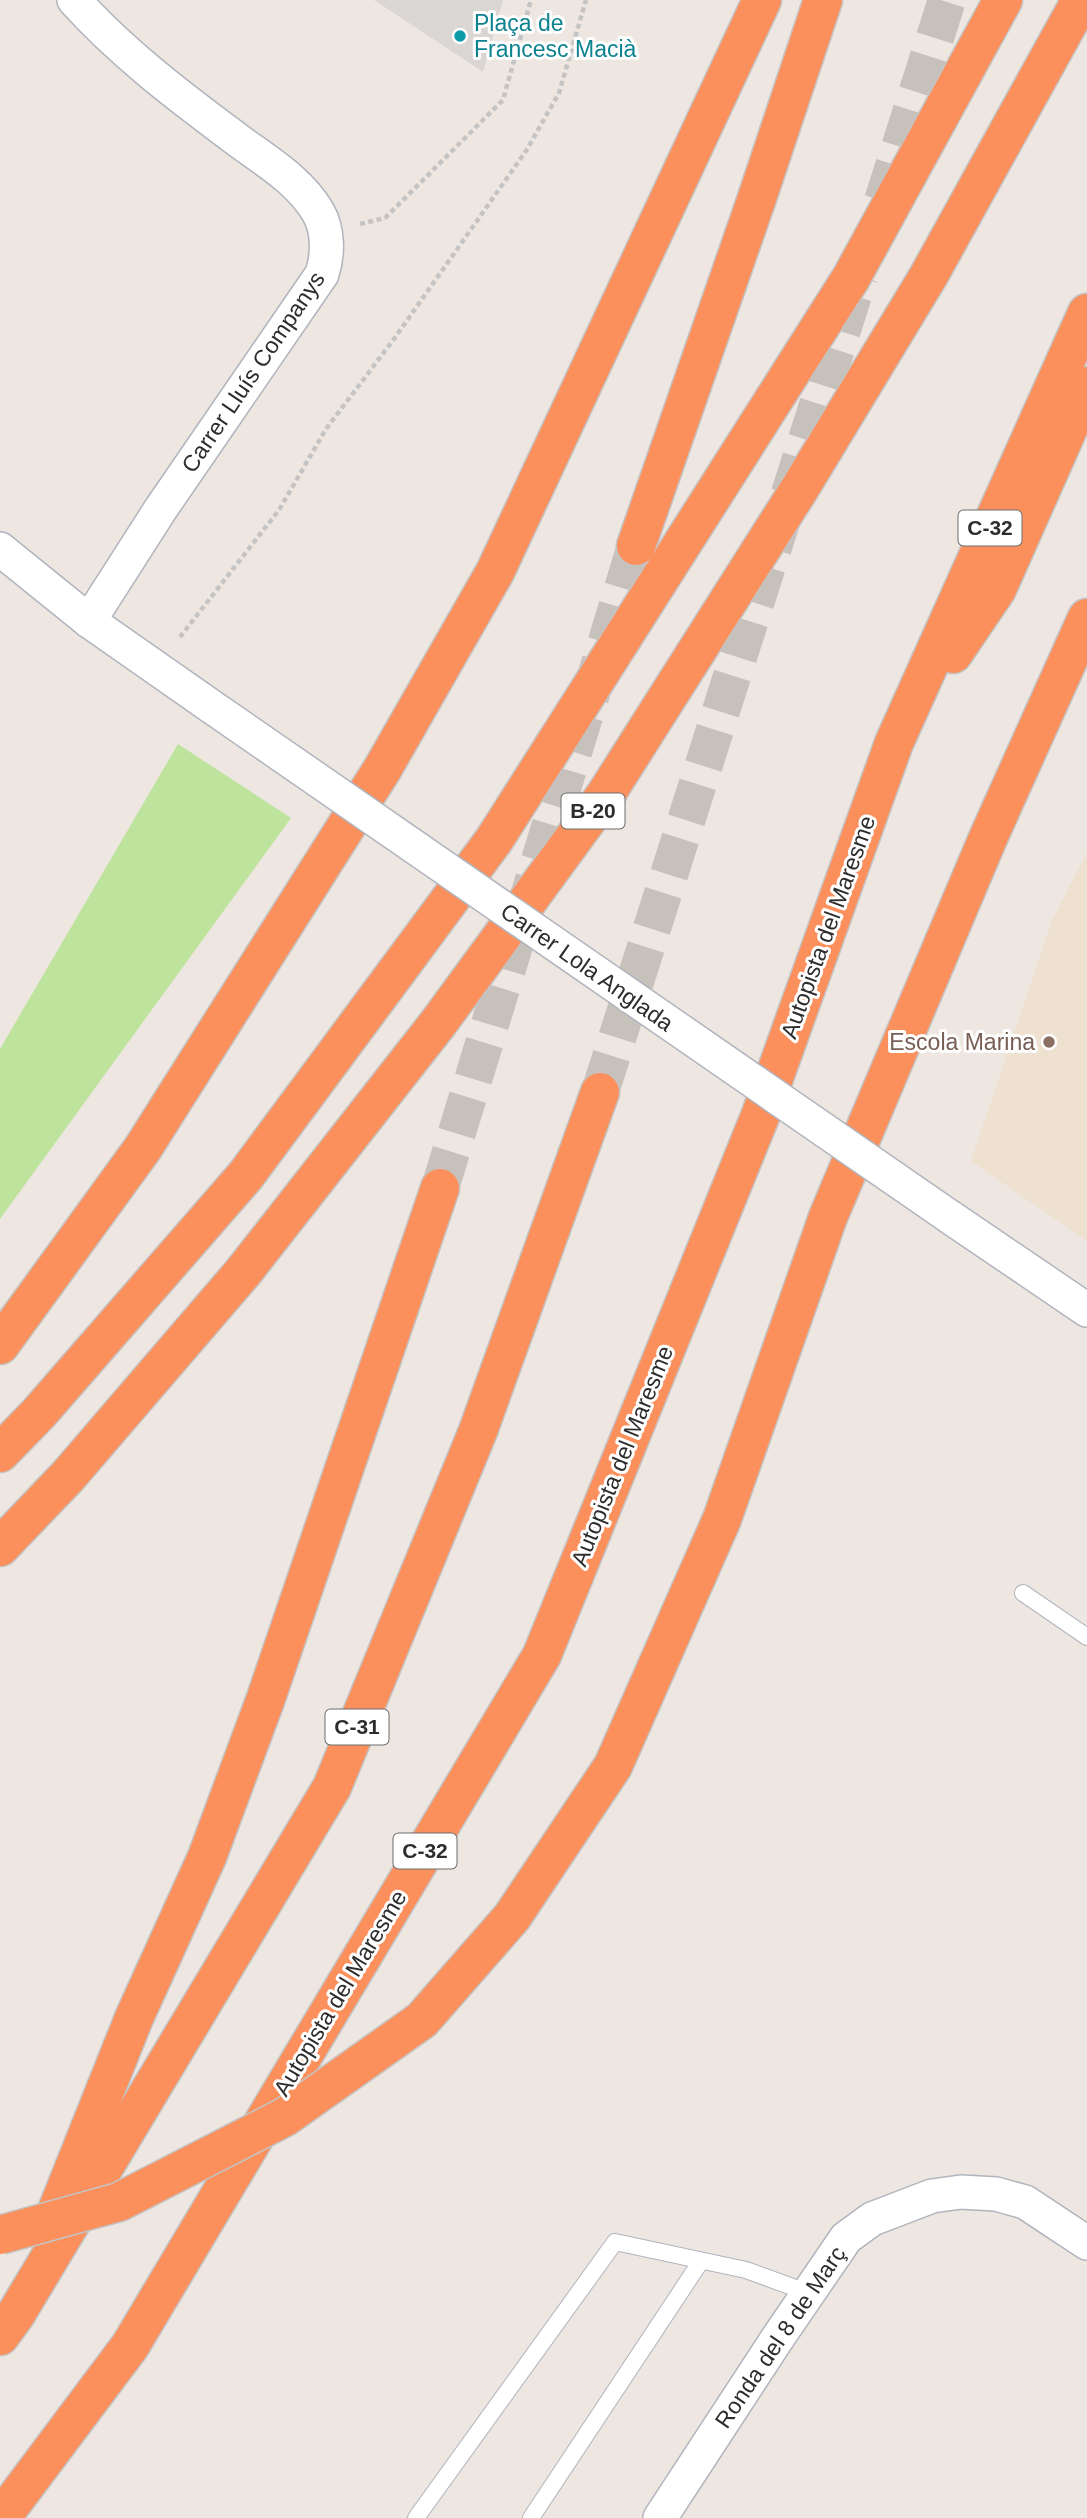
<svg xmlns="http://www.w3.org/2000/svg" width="1087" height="2518" font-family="Arial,sans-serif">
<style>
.education{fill:#efe1d0}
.green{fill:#bde39d}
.plaza{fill:#dad6d3}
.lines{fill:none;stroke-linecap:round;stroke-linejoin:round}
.highway-tunnel{stroke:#c7c1bc;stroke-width:38;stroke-dasharray:38 19;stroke-linecap:butt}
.lane-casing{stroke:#b0b4bd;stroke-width:18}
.street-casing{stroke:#b0b4bd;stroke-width:36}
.highway-casing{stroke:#c4c4c4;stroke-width:41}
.path{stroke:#c4c4c4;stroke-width:4.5;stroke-dasharray:5 3.5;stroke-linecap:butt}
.lane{stroke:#fff;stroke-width:16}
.street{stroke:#fff;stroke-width:33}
.highway{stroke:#fc905d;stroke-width:38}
.street-bridge-casing{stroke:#b0b4bd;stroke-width:36;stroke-linecap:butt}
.highway-bridge-casing{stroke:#c4c4c4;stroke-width:41;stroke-linecap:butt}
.street-bridge{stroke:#fff;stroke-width:33}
.highway-bridge{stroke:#fc905d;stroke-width:38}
.culture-dot{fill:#0f9aa8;stroke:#fff;stroke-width:2.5}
.education-dot{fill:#8d6e63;stroke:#fff;stroke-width:2.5}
.labels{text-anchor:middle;stroke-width:6;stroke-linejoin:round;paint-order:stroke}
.shield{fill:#fff;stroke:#6c6c6c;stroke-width:2}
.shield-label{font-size:21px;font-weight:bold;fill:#2d2d2d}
.culture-label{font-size:23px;fill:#0d838f;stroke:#fff;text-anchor:start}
.street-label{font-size:23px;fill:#2d2d2d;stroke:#fff}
.education-label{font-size:23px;fill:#785e54;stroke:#fff;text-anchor:end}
</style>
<rect width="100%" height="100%" fill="#eee6e0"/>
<path class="education" d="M1087 852V1241L971 1161 1051 923Z"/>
<path class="green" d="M178 744 291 818 0 1219V1049Z"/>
<path class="plaza" d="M374 0H503L483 72Z"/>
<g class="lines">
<g class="highway-tunnel">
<path d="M883 201 947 0"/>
<path d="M600 1092 859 276"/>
<path d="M440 1188 636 546"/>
</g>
<defs>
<g id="lane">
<path d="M1023 1593 1087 1637"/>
<path d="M416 2518 615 2242 746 2270 809 2293"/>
<path d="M531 2518 701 2261"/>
</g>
<g id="street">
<path d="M74 0C121 52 176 94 231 135 262 159 298 178 318 212 329 231 328 255 322 274L160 510 89 621"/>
<path d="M0 549 89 621 212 707"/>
<path d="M950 1217 1087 1310"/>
<path d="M660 2518 777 2339 846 2238 872 2219 932 2196 961 2192 996 2194 1025 2202 1087 2243"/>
</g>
<g id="highway">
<path d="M636 546 757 198 823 0"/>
<path d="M953 654 997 589 1087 386"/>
<path d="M0 1345 143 1148 383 768 495 572 762 0"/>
<path d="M0 1453 39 1413 246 1175 494 840 851 278 1003 0"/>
<path d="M0 1547 68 1476 244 1271 439 1022 606 794 800 488 929 275 1081 0"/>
<path d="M613 1766 722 1519 828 1217 988 838 1087 618"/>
<path d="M58 2208 134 2018 207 1857 266 1698 440 1188"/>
<path d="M0 2336 16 2314 332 1787 478 1431 600 1092"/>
<path d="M1 2518 130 2346 542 1655 761 1114 894 743 1087 313"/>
</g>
</defs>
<use href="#lane" class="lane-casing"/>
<use href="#street" class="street-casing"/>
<use href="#highway" class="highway-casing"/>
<g class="path">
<path d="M360 224 385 218 503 100 531 0"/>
<path d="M180 637 279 510 326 429 394 339 526 151 559 93 586 0"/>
</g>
<use href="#lane" class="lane"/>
<use href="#street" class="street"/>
<use href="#highway" class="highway"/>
<defs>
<path id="street-bridge" d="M212 707 950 1217"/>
<path id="highway-bridge" d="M0 2235 119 2202 285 2117 422 2020 512 1917 613 1766"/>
</defs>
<use href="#street-bridge" class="street-bridge-casing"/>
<use href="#highway-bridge" class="highway-bridge-casing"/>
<use href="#street-bridge" class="street-bridge"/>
<use href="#highway-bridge" class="highway-bridge"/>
</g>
<circle class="culture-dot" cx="460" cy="36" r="7"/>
<circle class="education-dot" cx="1049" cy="1042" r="7"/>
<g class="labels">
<g class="shield">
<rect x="958.5" y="510.5" width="63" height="35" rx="5"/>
<rect x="561.5" y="793.5" width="63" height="35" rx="5"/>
<rect x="325.5" y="1709.5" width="63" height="35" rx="5"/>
<rect x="393.5" y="1833.5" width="63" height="35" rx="5"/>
</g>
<g class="shield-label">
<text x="990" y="535">C-32</text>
<text x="593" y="818">B-20</text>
<text x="357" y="1734">C-31</text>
<text x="425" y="1858">C-32</text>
</g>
<g class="culture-label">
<text x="474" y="31">Plaça de<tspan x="474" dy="26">Francesc Macià</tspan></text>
</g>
<g class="street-label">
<text transform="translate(253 372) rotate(-56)" y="8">Carrer Lluís Companys</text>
<text transform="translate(828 927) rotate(-70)" y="8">Autopista del Maresme</text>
<text transform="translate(587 967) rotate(35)" y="8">Carrer Lola Anglada</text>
<text transform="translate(622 1456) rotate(-68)" y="8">Autopista del Maresme</text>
<text transform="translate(340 1993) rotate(-59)" y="8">Autopista del Maresme</text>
<text transform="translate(780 2337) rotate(-56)" y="8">Ronda del 8 de Març</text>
</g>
<g class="education-label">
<text x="1035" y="1050">Escola Marina</text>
</g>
</g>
</svg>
